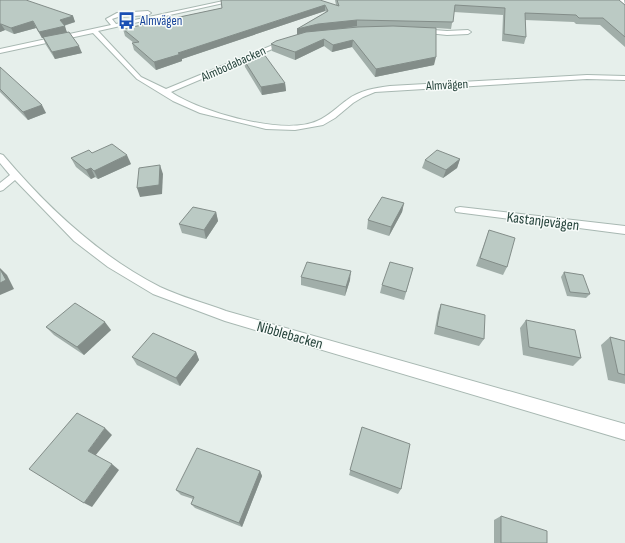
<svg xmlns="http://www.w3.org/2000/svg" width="625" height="543" font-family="'Sofia Sans Condensed',sans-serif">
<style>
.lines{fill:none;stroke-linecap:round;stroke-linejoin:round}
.minor-casing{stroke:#a8b8b2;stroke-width:2}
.minor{fill:#fff;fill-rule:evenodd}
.wall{fill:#a1aea9}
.shaded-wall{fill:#838d89}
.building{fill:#bbcac4;stroke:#838d89}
.labels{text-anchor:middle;stroke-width:3;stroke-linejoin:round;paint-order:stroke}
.far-transit-label{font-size:13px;fill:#164399;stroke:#f7fbf9;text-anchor:start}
.far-street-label{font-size:13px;fill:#24423a;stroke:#f7fbf9}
.street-label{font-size:15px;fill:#24423a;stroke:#f7fbf9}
</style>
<rect width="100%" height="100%" fill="#e6efeb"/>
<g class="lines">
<defs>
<g id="minor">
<path d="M228 0H237L98 31 141 77 166 89 285 40H289V42L171 92C200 112 284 136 317 121 329 116 337 107 347 100 360 90 375 88 390 86L587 75 625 76V80L587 79 375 92 363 97 353 103 335 118 323 125 295 130 266 129 200 113 173 101 137 79 93 33 0 53V49L111 25 106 19 117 13 148 11 151 13 148 15 118 17 112 19 116 24Z"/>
<path d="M619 0H624L625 6Z"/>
<path d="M420 29 447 31 468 30 471 32 468 34 447 35 418 32 417 31Z"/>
<path d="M0 154 3 155C47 207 99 256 160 287 181 297 205 303 226 311L625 424V440L225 321 153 294 108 267 74 241 15 180 3 190 0 191V183L10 175 0 163Z"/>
<path d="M460 207 625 226V234L456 212 455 210 456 208Z"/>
</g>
</defs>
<use href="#minor" class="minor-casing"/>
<use href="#minor" class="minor"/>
</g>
<g class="wall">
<path d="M0 0 73 16 75 22 64 26 67 32 82 53 55 59 46 45 43 38H42L36 28 14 34 5 30 0 32Z"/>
<path d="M221 0 336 5 335 0H619L625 5V47L600 25 576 24 574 22 525 20 526 37 524 44 502 41 503 15 454 12 451 29 436 28 434 65 375 77 352 47 332 52 324 46 295 60 272 51 271 44 297 35V29L326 12 325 11 182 59V61L156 70 134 50 132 43H134L125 36 123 29 222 8Z"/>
<path d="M244 60 285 83 286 91 262 95 245 67Z"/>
<path d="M0 67 46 113 28 120 0 92Z"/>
<path d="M92 153 131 164 98 179 95 177 91 179 76 167 71 158Z"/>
<path d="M460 159 457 168 443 178 422 168 425 160Z"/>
<path d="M404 203 402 212 389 236 367 229 368 220Z"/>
<path d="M216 212 218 221 206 239 182 233 179 224Z"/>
<path d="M489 230 507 267 503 275 476 266 486 239Z"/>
<path d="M413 268 404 300 380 293 382 285Z"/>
<path d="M564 272 590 294 586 298 567 296 561 277Z"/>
<path d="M301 277 350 280 345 296 301 285Z"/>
<path d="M441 304 484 339 479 346 434 334 438 312Z"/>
<path d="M526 320 581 358 573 366 523 355 520 328Z"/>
<path d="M46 327 111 330 84 355 54 335Z"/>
<path d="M610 337 625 341V384L608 380 601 345Z"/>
<path d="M196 352 199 360 180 386 137 365 132 357Z"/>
<path d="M362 427 401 489 398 494 349 475Z"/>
<path d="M260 471 262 476 242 527 195 508 191 504 193 499 181 495 176 490Z"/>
<path d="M501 516 547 543H494V520Z"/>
</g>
<g class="shaded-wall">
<path d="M325 5V11L182 59V61L156 70 154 62 178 53Z"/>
<path d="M73 16 75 22 62 26 60 20Z"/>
<path d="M357 20V26L297 36V29L318 24Z"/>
<path d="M33 21 36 28 14 34 11 28Z"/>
<path d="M0 24H1L5 30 0 32Z"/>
<path d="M65 26 67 33 42 38 39 32Z"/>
<path d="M324 39V46L295 60V52Z"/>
<path d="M353 40 352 47 332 52 333 45Z"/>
<path d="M79 46 82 53 55 59 52 52Z"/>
<path d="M436 57 434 65 375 77 376 69Z"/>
<path d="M285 83 286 91 262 95 261 87Z"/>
<path d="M42 105 46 113 28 120 23 112Z"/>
<path d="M127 155 131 164 98 179 94 171Z"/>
<path d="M460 159 457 168 443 178 446 170Z"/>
<path d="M160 165 163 174 162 194 140 197 137 188Z"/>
<path d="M91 168 95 177 91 179 86 170Z"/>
<path d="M404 203 402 212 389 236 391 227Z"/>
<path d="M216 212 218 221 206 239 204 230Z"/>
<path d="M0 268 7 275 14 289 0 295Z"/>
<path d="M351 271 350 280 345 296 346 287Z"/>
<path d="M105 322 111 330 84 355 77 347Z"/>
<path d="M196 352 199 360 180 386 176 378Z"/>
<path d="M105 428 112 435 95 456 88 451Z"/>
<path d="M112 464 119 470 92 507 84 503Z"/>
<path d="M260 471 262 476 242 527 239 523Z"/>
</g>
<g class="building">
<path d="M0 0H26L73 16 60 20 65 26 39 32 33 21 11 28 1 24H0Z"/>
<path d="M221 0H320L339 6 337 0H619L625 5V37L603 18H579L576 15 525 13 526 37 504 34 505 8 455 5 453 22 357 20 318 24 297 29 328 11 325 5 178 53 181 54 154 62 132 43 139 42 123 29 222 8Z"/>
<path d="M393 26 436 28V57L376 69 353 40 333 45 324 39 295 52 271 44 276 41 306 32 358 27Z"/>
<path d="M69 32 79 46 52 52 43 37Z"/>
<path d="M261 50 285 83 261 87 244 60Z"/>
<path d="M0 67 42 105 23 112 0 89Z"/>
<path d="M112 144 127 155 94 171 91 168 86 170 71 158 89 150 92 153Z"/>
<path d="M437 150 460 159 446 170 425 160Z"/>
<path d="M160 165 159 185 137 188 139 168Z"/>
<path d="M382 197 404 203 391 227 368 220Z"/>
<path d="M193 207 216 212 204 230 179 224Z"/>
<path d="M489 230 515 238 507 267 480 258Z"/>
<path d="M307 262 351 271 346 287 301 277Z"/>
<path d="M390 262 413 268 406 292 382 285Z"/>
<path d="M0 269 6 280 0 283Z"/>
<path d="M564 272 583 275 590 294 570 292Z"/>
<path d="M75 303 105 322 77 347 46 327Z"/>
<path d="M441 304 485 315 484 339 437 326Z"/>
<path d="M526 320 575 330 581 358 529 347Z"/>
<path d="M153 333 196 352 176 378 132 357Z"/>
<path d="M610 337 625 341V375L618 373Z"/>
<path d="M77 413 105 428 88 451 112 464 84 503 29 469Z"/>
<path d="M362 427 410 444 401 489 350 470Z"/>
<path d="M197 448 260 471 239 523 191 504 194 497 176 490Z"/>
<path d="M501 516 547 531V543H501Z"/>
</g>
<defs>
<symbol id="bus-bare" viewBox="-9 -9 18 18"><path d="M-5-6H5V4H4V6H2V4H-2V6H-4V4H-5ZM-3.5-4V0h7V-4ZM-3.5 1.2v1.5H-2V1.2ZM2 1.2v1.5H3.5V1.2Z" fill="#1a4fb4" stroke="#f7fbf9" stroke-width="2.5" paint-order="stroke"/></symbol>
</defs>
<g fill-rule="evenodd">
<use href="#bus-bare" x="114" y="8" width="25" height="25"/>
</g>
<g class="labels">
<g class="far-transit-label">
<text x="140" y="25">Almvägen</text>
</g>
<g class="far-street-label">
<text transform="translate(233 63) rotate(-24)" y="5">Almbodabacken</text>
<text transform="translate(447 84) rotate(-3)" y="5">Almvägen</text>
</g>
<g class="street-label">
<text transform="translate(543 221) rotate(7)" y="5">Kastanjevägen</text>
<text transform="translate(290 335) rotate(16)" y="5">Nibblebacken</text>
</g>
</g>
</svg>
